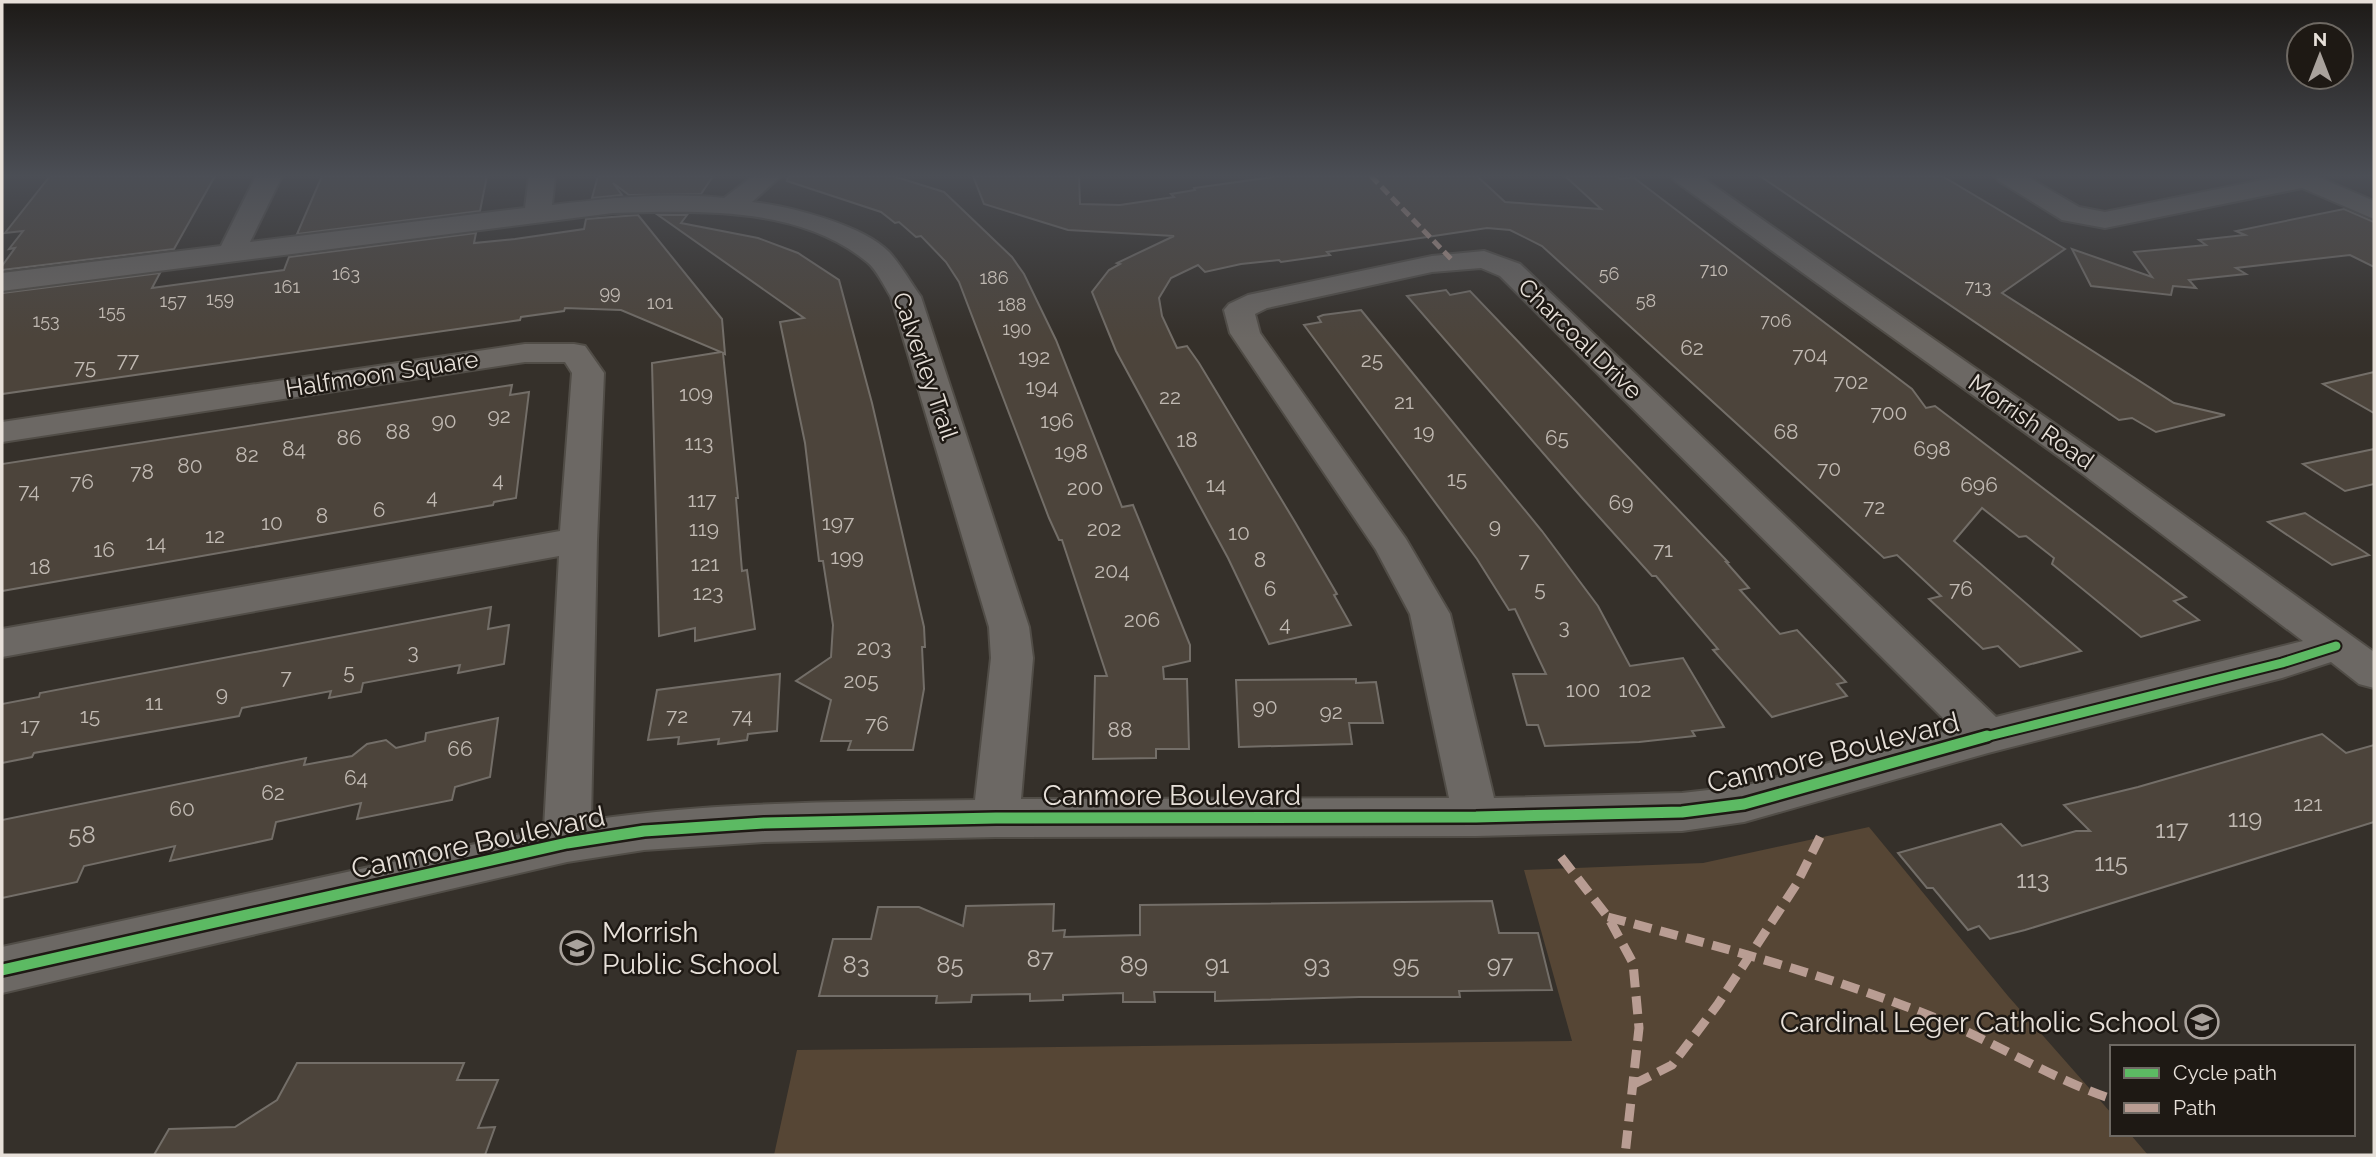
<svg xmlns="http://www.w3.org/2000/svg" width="2376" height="1157" font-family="Raleway,sans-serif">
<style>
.green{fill:#564635}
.building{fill:#4c443b;stroke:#736e68;stroke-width:2}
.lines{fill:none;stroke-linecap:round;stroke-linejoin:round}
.minor-casing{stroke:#514d47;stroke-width:4}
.minor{fill:#6c6864;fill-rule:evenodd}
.quiet-far1{stroke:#b99d93;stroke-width:5;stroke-dasharray:10 5;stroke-linecap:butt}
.quiet{stroke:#b99d93;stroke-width:9;stroke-dasharray:18 9;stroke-linecap:butt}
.cycleway-far1-casing{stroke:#1e1914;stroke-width:13}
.cycleway-casing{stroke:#1e1914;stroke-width:16}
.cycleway-far1{stroke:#5cba63;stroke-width:9}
.cycleway{stroke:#5cba63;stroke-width:11}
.labels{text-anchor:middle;stroke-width:5;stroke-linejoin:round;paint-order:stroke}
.far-number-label{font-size:18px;fill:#c0b9b2}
.number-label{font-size:21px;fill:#c0b9b2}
.street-label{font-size:24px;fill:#e7e0d9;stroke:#1e1914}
.near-number-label{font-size:24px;fill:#c0b9b2}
.near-street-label{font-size:28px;fill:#e7e0d9;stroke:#1e1914}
.near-poi-label{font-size:28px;fill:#e7e0d9;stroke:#1e1914;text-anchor:start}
</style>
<rect width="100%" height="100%" fill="#35302a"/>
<path class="green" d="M1869 827 2008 996 2112 1114V1134H2130L2148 1155H774L797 1050 1572 1041 1524 870 1703 863Z"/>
<g class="building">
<path d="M50 176H215L174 249 2 270V266L15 248 9 249 23 231 5 233Z"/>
<path d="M322 176H487L480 211 297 234Z"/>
<path d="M598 176H713L701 194 629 195 613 183 622 195 592 198Z"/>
<path d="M788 176H893L944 192 1012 257 1024 274 1056 340 1122 507 1133 505 1190 645V661L1163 667 1164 679H1187L1189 749H1156V758L1093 759 1095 676H1107L1062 540H1059L1049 518 959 282 946 262 921 236 916 237 899 222 895 223 881 212 787 181Z"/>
<path d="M973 176H1079L1080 204 1120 205 1174 197 1171 194 1195 190 1194 188 1280 176H1477L1505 202 1601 209 1565 176H1616L1620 179 1633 177 1912 389 1926 408 1935 406 2186 597 2174 601 2199 620 2141 637 2052 564 2054 558 2026 536 2019 537 1982 508 1954 541 2081 651 2020 667 1998 646 1983 649 1929 599 1941 596 1897 555 1884 558 1542 246 1510 230 1487 228 1327 252 1330 255 1281 262 1279 260 1241 264 1205 272 1198 265 1171 278 1159 298 1162 316 1177 348 1187 346 1199 363 1295 522 1337 594 1334 595 1351 625 1269 644 1228 558 1116 351 1092 292 1109 270 1120 264 1117 263 1174 236 1068 230 984 204Z"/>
<path d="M1760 176H1942L2065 249 2002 293 2174 403 2225 415 2156 432 2132 418 2119 420Z"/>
<path d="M2344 209 2374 222V267L2350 255 2236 268 2246 274 2189 280 2196 288 2173 286 2171 295 2091 286 2072 249 2152 277 2134 252 2206 245 2199 240 2245 235 2236 231Z"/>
<path d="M638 215 722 319 725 354 723 353 738 498H736L742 571 747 570 755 629 695 641V628L659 636 652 363 721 352 621 310 565 308 564 311 521 317 520 320 2 394V293L160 273 152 288 284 270 289 257 476 233 474 243 515 239 584 229 586 219Z"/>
<path d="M658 215H687L681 223 758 238 798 253 839 280 872 403 924 627 925 647H922L924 689 913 750H848L851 741H821L831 700 796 681 831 657 833 625 823 561H819L805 443 780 322 804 318Z"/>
<path d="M1446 290 1450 295 1470 291 1728 562H1726L1749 588 1740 590 1780 634 1797 630 1846 682 1837 684 1847 696 1772 717 1713 650 1718 649 1656 576H1652L1583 499 1407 296Z"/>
<path d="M1361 310 1542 531 1598 606 1630 666 1683 658 1724 727 1692 731 1695 736 1639 742 1545 746 1538 725H1527L1513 674H1546L1515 609 1509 610 1477 559 1304 325 1321 322 1318 317 1323 315Z"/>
<path d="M2374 372V413L2323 384Z"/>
<path d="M512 385 510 395 529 392 516 498 494 502 493 505 2 591V464Z"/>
<path d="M2374 449V484L2345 491 2303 464Z"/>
<path d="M2305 513 2369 555 2332 565 2268 522Z"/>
<path d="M491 607 488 629 509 625 504 664 458 673 460 665 363 683 361 692 329 698 331 691 242 708 239 716 34 753 32 757 2 763V704L39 697 40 693Z"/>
<path d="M780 674 777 731 748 734 747 740 718 744 719 739 678 744 679 737 648 740 657 690Z"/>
<path d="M1356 679V683L1376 682 1383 723H1349L1352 744 1239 747 1236 680Z"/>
<path d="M498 718 490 777 455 787 452 800 357 819 361 803 276 822 272 839 170 861 175 846 84 866 77 882 2 898V820L306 758 304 765 352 756 367 744 386 740 396 748 425 741 426 733Z"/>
<path d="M2322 734 2346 753 2374 745V822L2025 930 1990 939 1979 926 1968 930 1933 888H1927L1898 853 2001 824 2022 846 2076 831H2090L2064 805 2138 787Z"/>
<path d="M1492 901 1499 933H1538L1552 990 1459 991 1460 997H1359L1215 1001V992H1154L1155 1002H1123V993L1063 995V1000L1030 1001V994L972 995 971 1002 936 1003 937 996H819L833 939H871L878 907H919L963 926 966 906 1054 904 1053 931 1065 930 1064 937 1140 935V905Z"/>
<path d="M297 1063H464L457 1080H498L478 1128 495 1127 485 1155H154L169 1129 235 1127 277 1100Z"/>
</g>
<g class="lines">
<defs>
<g id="minor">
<path d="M256 176H282L250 242 525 208 529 176H555L552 205C609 198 666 192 724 198L753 176H781L752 202C789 206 863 225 889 252 901 265 911 283 921 297L1029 627 1033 658 1021 799 1449 798 1410 614 1376 550 1230 333 1224 310 1229 304 1248 295 1432 256 1484 251 1520 264 1996 717 2303 641 2084 475 1675 181 1671 176H1700L2108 461 2374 652V688L2359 684 2331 662 2282 678 1988 753 1744 822 1682 831 1476 836 996 837 764 842 644 850 567 862 2 993V947L544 829 559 556 2 657V629L560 531 572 373 565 362H525L2 442V422L525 344H574L585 346 604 373 597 540 591 820C718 801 847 802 975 800L991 658 989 627 891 297C884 286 877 270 867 262 798 205 696 211 613 213L2 291V273L221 246ZM1481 268 1500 276 1954 729 1744 786 1682 793 1494 798 1450 614 1406 539 1260 333 1255 314 1267 308 1432 272Z"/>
<path d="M1995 176H2026L2079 207 2105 212 2282 176H2316L2374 201V219L2302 188 2105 228 2062 220 1999 181Z"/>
</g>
</defs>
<use href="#minor" class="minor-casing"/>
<use href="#minor" class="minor"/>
<path class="quiet-far1" d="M1371 176 1454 262"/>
<g class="quiet">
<path d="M1561 857 1608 917 1633 963 1639 1028 1625 1155"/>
<path d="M1608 917C1717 946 1828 975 1933 1017 1994 1041 2049 1078 2112 1099"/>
<path d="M1634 1084 1672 1065 1718 1004 1796 885 1823 831"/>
</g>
<defs>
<path id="cycleway-far1" d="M1981 738 2282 663 2336 646"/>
<path id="cycleway" d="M2 970 567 843 644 831 764 823 996 818 1476 817 1682 812 1744 804 1987 736"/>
</defs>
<use href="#cycleway-far1" class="cycleway-far1-casing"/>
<use href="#cycleway" class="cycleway-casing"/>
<use href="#cycleway-far1" class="cycleway-far1"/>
<use href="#cycleway" class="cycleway"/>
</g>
<linearGradient id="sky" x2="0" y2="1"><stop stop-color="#1d1a17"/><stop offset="0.52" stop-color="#4b4e55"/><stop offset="1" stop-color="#4b4e55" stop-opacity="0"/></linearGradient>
<rect width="2376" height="338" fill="url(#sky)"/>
<defs>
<symbol id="school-ring" viewBox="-11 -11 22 22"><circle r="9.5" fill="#1e1914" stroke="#a9a29c" stroke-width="1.5"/><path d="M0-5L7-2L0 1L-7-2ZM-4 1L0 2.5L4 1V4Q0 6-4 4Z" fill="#a9a29c"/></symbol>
</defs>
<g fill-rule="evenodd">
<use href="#school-ring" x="558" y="929" width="38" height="38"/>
<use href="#school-ring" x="2183" y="1003" width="38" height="38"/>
</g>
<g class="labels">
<g class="far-number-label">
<text x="1714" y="276">710</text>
<text x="346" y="280">163</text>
<text x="1609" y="280">56</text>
<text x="994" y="284">186</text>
<text x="287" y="293">161</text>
<text x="1978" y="293">713</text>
<text x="610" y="299">99</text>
<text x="220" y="305">159</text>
<text x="173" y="307">157</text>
<text x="1646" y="307">58</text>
<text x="660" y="309">101</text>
<text x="1012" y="311">188</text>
<text x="112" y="318">155</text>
<text x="46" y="327">153</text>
<text x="1776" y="327">706</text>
<text x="1017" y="335">190</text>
</g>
<g class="number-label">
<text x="1692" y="355">62</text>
<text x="1810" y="362">704</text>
<text x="1034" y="364">192</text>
<text x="128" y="367">77</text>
<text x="1372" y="367">25</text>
<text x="85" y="374">75</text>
<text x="1851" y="389">702</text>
<text x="1042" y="394">194</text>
<text x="696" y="401">109</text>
<text x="1170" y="404">22</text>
<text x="1404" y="409">21</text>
<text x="1889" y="420">700</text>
<text x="499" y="423">92</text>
<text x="444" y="428">90</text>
<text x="1057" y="428">196</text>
<text x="398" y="439">88</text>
<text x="1424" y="439">19</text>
<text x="1786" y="439">68</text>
<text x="349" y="445">86</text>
<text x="1557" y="445">65</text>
<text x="1187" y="447">18</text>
<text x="699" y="450">113</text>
<text x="294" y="456">84</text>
<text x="1932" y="456">698</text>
<text x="1071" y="459">198</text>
<text x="247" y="462">82</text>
<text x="190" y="473">80</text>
<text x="1829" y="476">70</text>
<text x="142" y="479">78</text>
<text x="1457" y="486">15</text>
<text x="498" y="487">4</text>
<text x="82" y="489">76</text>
<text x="1216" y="492">14</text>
<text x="1979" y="492">696</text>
<text x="1085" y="495">200</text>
<text x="29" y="498">74</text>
<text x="432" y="504">4</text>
<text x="702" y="507">117</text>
<text x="1621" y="510">69</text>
<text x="1874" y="514">72</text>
<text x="379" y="517">6</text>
<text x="322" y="523">8</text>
<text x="272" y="530">10</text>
<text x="838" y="530">197</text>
<text x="1495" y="533">9</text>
<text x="704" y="536">119</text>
<text x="1104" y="536">202</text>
<text x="1239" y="540">10</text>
<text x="215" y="543">12</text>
<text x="156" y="550">14</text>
<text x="104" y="557">16</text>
<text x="1663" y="557">71</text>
<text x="847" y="564">199</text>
<text x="1260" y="567">8</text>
<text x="1524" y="567">7</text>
<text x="705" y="571">121</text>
<text x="40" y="574">18</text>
<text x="1112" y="578">204</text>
<text x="1270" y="596">6</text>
<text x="1540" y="596">5</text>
<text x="1961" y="596">76</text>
<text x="708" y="600">123</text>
<text x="1142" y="627">206</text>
<text x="1285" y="631">4</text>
<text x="1564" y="634">3</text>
<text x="874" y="655">203</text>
<text x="413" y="659">3</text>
<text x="349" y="679">5</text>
<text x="286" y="684">7</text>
<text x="861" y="688">205</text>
<text x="1583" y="697">100</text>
<text x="1635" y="697">102</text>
<text x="222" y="701">9</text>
<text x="154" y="710">11</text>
<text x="1265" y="714">90</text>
<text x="1331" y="719">92</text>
<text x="90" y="723">15</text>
<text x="677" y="723">72</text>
<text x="742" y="723">74</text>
<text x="877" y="731">76</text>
<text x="30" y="733">17</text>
<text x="1120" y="737">88</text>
<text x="460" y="756">66</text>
<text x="356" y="785">64</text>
<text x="273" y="800">62</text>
<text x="2308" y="811">121</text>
<text x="182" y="816">60</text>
</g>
<g class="street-label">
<text transform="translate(1580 339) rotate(44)" y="8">Charcoal Drive</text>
<text transform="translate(925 366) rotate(71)" y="8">Calverley Trail</text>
<text transform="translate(382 374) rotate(-9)" y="8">Halfmoon Square</text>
<text transform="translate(2031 422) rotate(35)" y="8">Morrish Road</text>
</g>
<g class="near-number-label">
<text x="2245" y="827">119</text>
<text x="2172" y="838">117</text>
<text x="82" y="843">58</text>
<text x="2111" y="871">115</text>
<text x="2033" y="888">113</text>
<text x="1040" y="967">87</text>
<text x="856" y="973">83</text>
<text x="950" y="973">85</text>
<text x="1134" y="973">89</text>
<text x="1217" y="973">91</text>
<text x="1317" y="973">93</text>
<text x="1406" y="973">95</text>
<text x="1500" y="973">97</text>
</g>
<g class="near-street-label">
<text transform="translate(1833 752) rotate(-14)" y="10">Canmore Boulevard</text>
<text x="1172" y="805">Canmore Boulevard</text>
<text transform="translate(478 842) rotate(-12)" y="10">Canmore Boulevard</text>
</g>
<g class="near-poi-label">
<text x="602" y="942">Morrish<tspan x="602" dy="32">Public School</tspan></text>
<text x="2178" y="1032" text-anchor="end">Cardinal Leger Catholic School</text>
</g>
</g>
<rect width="2376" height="1157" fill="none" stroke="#e7e0d9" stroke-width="7"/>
<rect x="2110" y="1045" width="245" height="91" fill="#1e1914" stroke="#6e6963" stroke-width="2"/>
<rect x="2124" y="1068" width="35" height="10" fill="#5cba63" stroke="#6e6963" stroke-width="2"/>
<text x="2173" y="1080" font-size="21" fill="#e7e0d9">Cycle path</text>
<rect x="2124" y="1103" width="35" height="10" fill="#b99d93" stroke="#6e6963" stroke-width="2"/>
<text x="2173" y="1115" font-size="21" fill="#e7e0d9">Path</text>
<g transform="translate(2320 56)"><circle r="33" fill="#1e1914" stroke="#6e6963" stroke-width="2"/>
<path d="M0-5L12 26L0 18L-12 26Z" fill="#a9a29c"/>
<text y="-10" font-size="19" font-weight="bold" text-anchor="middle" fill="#e7e0d9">N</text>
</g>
</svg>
